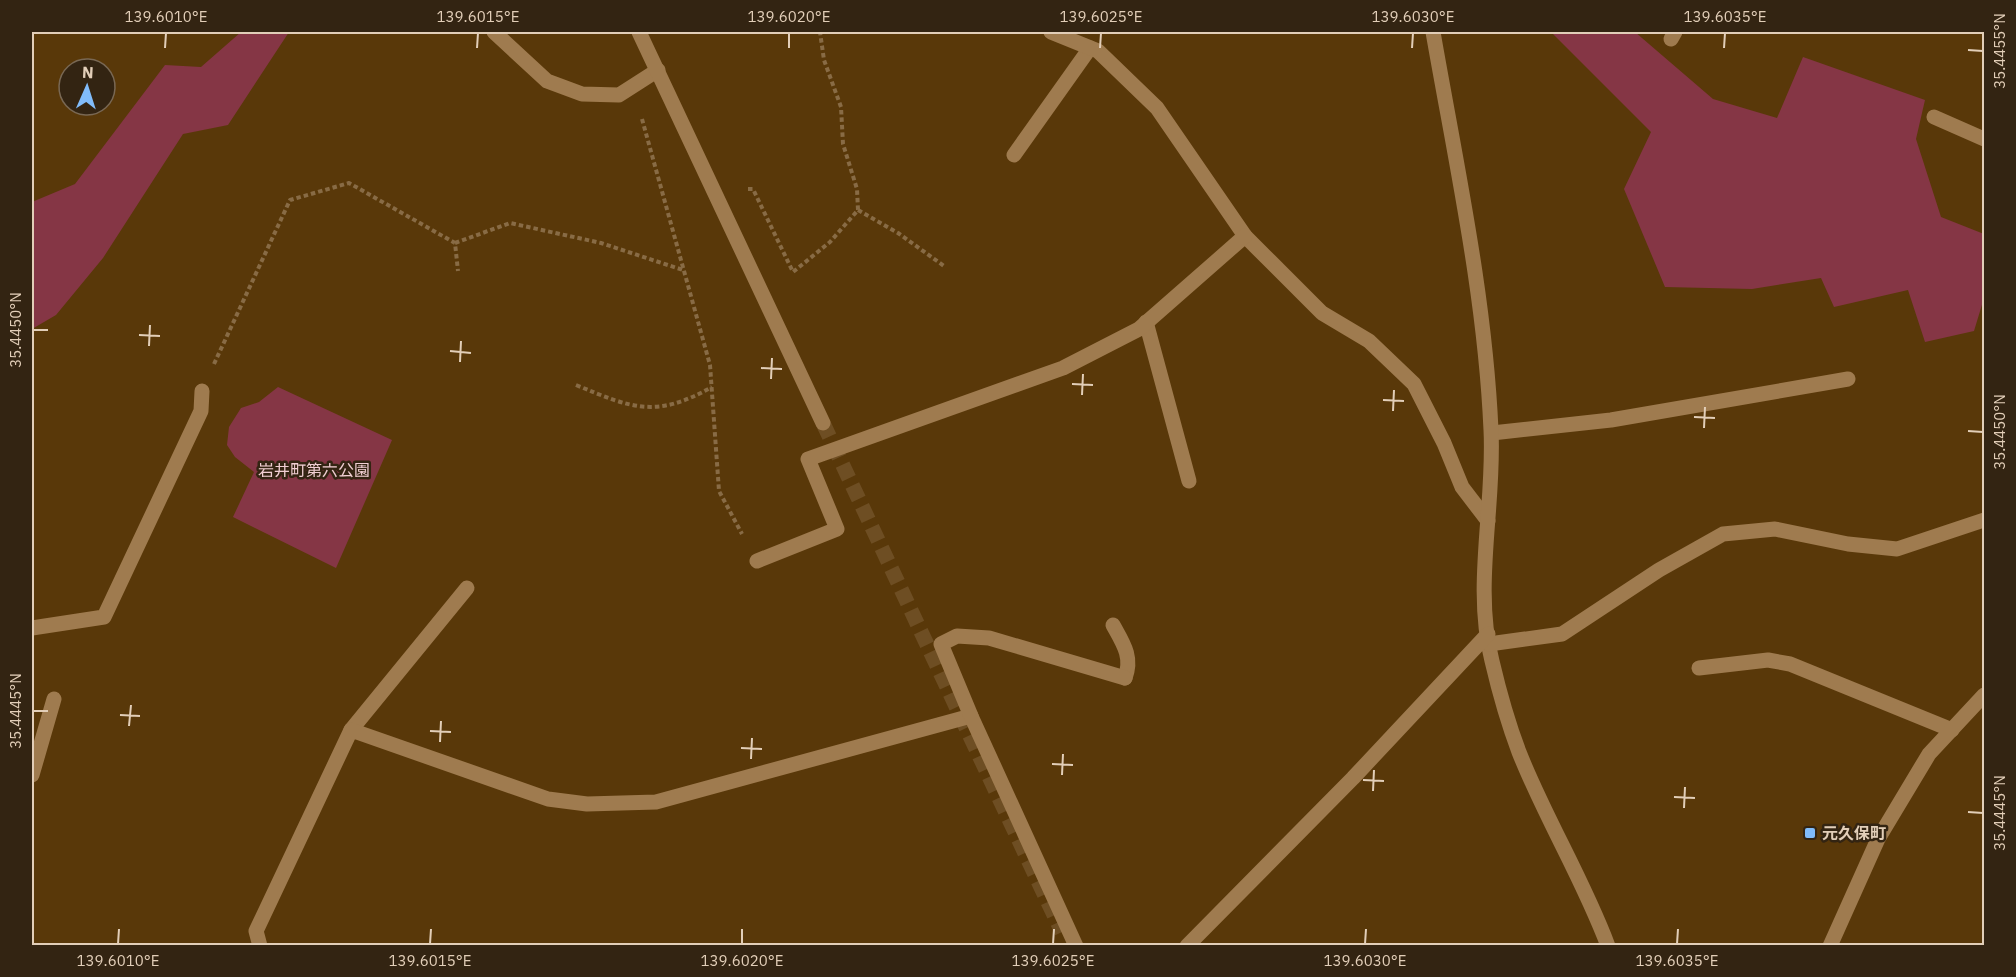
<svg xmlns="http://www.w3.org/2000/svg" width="2016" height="977" font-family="'IBM Plex Sans','Noto Sans JP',sans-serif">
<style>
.green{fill:#853645}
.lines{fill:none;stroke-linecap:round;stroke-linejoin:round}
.minor-tunnel{stroke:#6e4e23;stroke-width:15;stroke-dasharray:15 8;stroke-linecap:butt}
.path{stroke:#886b45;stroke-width:4;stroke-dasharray:4.5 3;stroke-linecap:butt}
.service{stroke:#9f7b4f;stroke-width:15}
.minor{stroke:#9f7b4f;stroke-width:15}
.ticks{fill:none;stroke:#e2ceb8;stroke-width:2}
.poi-dot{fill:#81bcfa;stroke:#332412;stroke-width:2}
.labels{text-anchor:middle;stroke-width:5;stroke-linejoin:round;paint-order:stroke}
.park-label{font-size:16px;fill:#f0ced2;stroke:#332412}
.poi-label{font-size:16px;font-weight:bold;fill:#e2ceb8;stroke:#332412;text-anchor:start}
.neatline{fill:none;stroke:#e2ceb8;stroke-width:2}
.ticks-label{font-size:15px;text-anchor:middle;fill:#e2ceb8}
</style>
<rect width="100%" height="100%" fill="#593809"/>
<g class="green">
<path d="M241 32H289L228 125 183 134 103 258 56 315 32 329V202L75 184 165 65 201 67Z"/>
<path d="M1551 32H1635L1713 99 1777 118 1803 57 1925 100 1916 139 1941 217 1984 234V298L1974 331 1925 342 1908 290 1834 307 1821 278 1752 289 1665 287 1624 189 1651 132Z"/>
<path d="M278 387 392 440 336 568 233 517 254 472 235 457 227 445 229 427 241 408 259 402Z"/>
</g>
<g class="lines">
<path class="minor-tunnel" d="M823 423 1062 932"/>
<g class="path">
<path d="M642 119 710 365 719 491 742 534"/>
<path d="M748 189H753L793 272 830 242 858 210 857 189 843 144 841 107 824 60 820 32"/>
<path d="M858 210 898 233 944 266"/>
<path d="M455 243 510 223 601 243 683 270"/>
<path d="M214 364 290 200 349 183 455 243 458 271"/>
<path d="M576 385C632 408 655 419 712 387"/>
</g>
<g class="service">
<path d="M1671 39 1675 32"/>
<path d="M1934 117 1984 139"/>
<path d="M1014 155 1090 48"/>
<path d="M1146 322 1189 481"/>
<path d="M1492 433 1611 420 1848 379"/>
<path d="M1113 625C1123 643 1133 657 1125 678"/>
<path d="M1699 668 1768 660 1790 664 1952 730"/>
<path d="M351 730 467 588"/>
</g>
<g class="minor">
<path d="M494 32 547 81 582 94 619 95 658 70"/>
<path d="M639 32 823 423"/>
<path d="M1051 32 1098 51 1157 108 1245 236 1322 313 1369 341 1414 384 1444 443 1462 487 1488 521"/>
<path d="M1433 32C1456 164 1485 295 1491 430 1495 506 1473 586 1492 661 1499 691 1508 723 1519 752 1545 818 1583 879 1608 946"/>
<path d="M757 561 837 529 808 459 1063 368 1139 329 1245 236"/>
<path d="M32 628 104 617 201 411 202 391"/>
<path d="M1489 644 1562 634 1659 570 1723 534 1775 529 1848 544 1897 549 1984 520"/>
<path d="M32 775 54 699"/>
<path d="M260 946 256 931 351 730 548 799 587 804 656 802 971 716"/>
<path d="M1076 946 971 716 941 644 957 636 989 638 1125 678"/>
<path d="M1187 946 1353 778 1488 634"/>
<path d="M1830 946 1878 839 1929 754 1984 695"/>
</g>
</g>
<path class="ticks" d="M165 48 166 33M477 48 478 33M789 48V33M1100 48 1101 33M1412 48 1413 33M1724 48 1725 33M1968 50 1983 51M33 330H48M139 335 160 336M149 346 150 325M450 351 471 353M460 362 461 341M761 368 782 369M771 379 772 358M1072 384 1093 385M1082 395 1083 374M1383 400 1404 401M1393 411 1394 390M1694 417 1715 418M1704 428 1705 407M1968 431 1983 432M33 711H48M120 715 140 716M129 726 131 705M430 731 451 732M440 742 441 721M741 748 762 749M751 759 752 738M1052 764 1073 765M1062 775 1063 754M1363 780 1384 781M1373 791 1374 770M1674 797 1695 798M1684 808 1685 787M1968 812 1983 813M118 944 119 929M430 944 431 929M742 944V929M1053 944 1054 929M1365 944 1366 929M1677 944 1678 929"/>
<rect class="poi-dot" x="1804" y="827" width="12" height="12" rx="3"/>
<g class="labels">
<g class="park-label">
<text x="314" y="476">岩井町第六公園</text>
</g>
<g class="poi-label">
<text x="1822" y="839">元久保町</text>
</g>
</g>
<rect width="2016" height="977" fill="none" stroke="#332412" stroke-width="66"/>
<g transform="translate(87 87) rotate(3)"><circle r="28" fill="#332412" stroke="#796854" stroke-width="1.5"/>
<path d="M0-4.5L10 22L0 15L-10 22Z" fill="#81bcfa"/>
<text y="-9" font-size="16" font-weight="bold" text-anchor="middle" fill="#e2ceb8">N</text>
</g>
<rect x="33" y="33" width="1950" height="911" class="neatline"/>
<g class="ticks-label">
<text x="166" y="22">139.6010°E</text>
<text x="478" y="22">139.6015°E</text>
<text x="789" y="22">139.6020°E</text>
<text x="1101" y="22">139.6025°E</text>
<text x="1413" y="22">139.6030°E</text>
<text x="1725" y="22">139.6035°E</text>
<text transform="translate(2000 51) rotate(-90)" y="5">35.4455°N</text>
<text transform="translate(16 330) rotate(-90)" y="5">35.4450°N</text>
<text transform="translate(2000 432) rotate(-90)" y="5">35.4450°N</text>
<text transform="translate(16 711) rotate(-90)" y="5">35.4445°N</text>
<text transform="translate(2000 813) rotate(-90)" y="5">35.4445°N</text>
<text x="118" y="966">139.6010°E</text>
<text x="430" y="966">139.6015°E</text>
<text x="742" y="966">139.6020°E</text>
<text x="1053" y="966">139.6025°E</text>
<text x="1365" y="966">139.6030°E</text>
<text x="1677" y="966">139.6035°E</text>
</g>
</svg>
